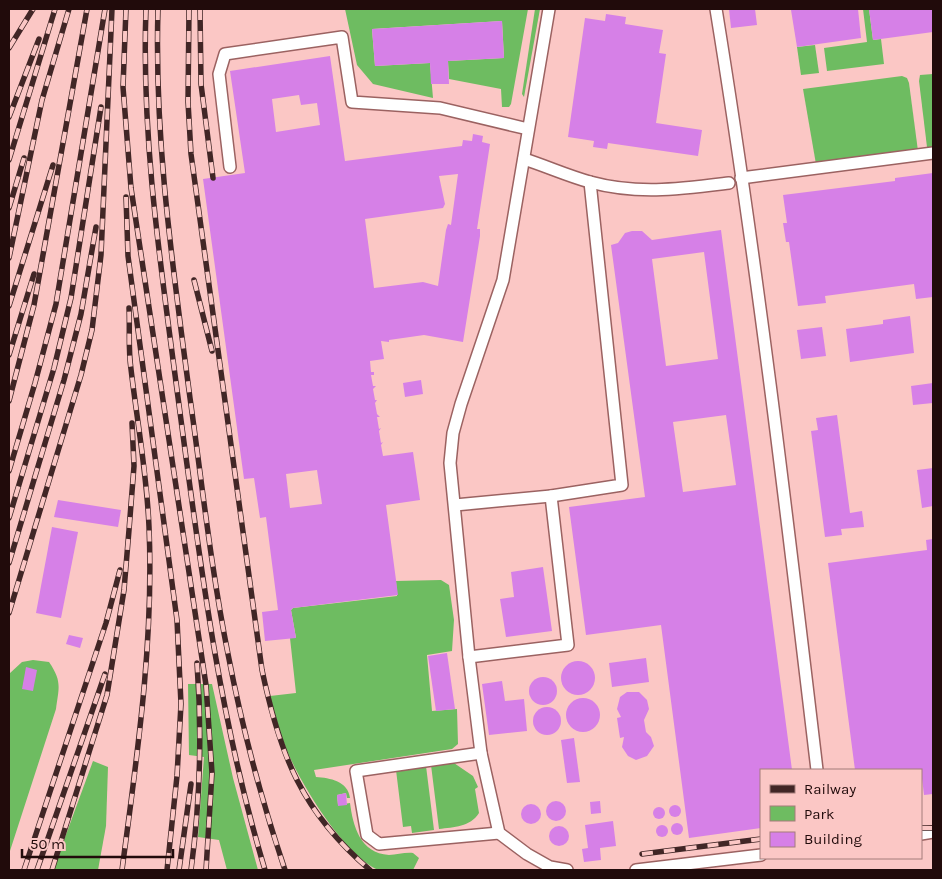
<svg xmlns="http://www.w3.org/2000/svg" width="942" height="879" font-family="Karla,sans-serif">
<style>
.green{fill:#6ebc61}
.building{fill:#d680e7;fill-rule:evenodd}
.lines{fill:none;stroke-linecap:round;stroke-linejoin:round}
.lane-casing{stroke:#9b6261;stroke-width:14}
.lane{stroke:#fff;stroke-width:11}
.rail-casing{stroke:#412626;stroke-width:5.5}
.rail{stroke:#fbc7c5;stroke-width:4;stroke-dasharray:11;stroke-linecap:butt}
</style>
<rect width="100%" height="100%" fill="#fbc7c5"/>
<g class="green">
<path d="M345 9H528L511 104 509 107H502L501 89 449 79 448 61 504 58 502 21 372 29 375 66 430 63 433 98 373 84 357 65Z"/>
<path d="M535 9H540L524 97 522 94Z"/>
<path d="M863 9H869L873 40 881 39 884 64 827 71 824 48 867 42Z"/>
<path d="M815 45 819 73 801 75 797 47Z"/>
<path d="M933 74V156L927 147 919 81 920 75Z"/>
<path d="M902 76 907 78 909 83 918 151 817 170 803 89Z"/>
<path d="M441 580 449 585 454 620 452 651 427 655 432 711 457 709 458 744 452 749 314 770 316 777C330 778 348 781 350 798H347L346 793 337 795 338 805 350 803C353 826 360 853 389 855 397 855 405 852 413 853L419 858 413 870C403 870 387 873 378 870 344 855 299 782 286 748 279 731 275 713 270 696L296 693 290 638H296L291 610 293 608 397 596 396 581Z"/>
<path d="M33 660 49 662C62 681 59 687 56 709L9 854V674L22 662Z"/>
<path d="M188 684H212L233 778 258 870H227L219 840 198 837 204 757 189 755Z"/>
<path d="M93 761 108 767 106 826 98 870H53Z"/>
<path d="M451 761 473 776 478 787 475 789 479 813C470 827 454 827 439 829L431 765Z"/>
<path d="M426 766 434 830 412 833 411 826 403 827 396 770Z"/>
</g>
<g class="building">
<path d="M729 9H755L757 25 731 28Z"/>
<path d="M803 9H858L861 38 797 47 791 10Z"/>
<path d="M869 9H933V32L873 40Z"/>
<path d="M606 14 626 17 625 24 663 30 659 53 666 54 656 123 702 130 698 156 608 143 607 149 593 147 594 141 568 137 585 18 605 21Z"/>
<path d="M502 21 504 58 448 61 449 84H431L430 63 375 66 372 29Z"/>
<path d="M330 56 345 161 462 146 463 140 472 141 473 134 483 136 482 142 490 144 477 229H480V236L463 342 424 335 389 340V342L381 341 384 359 370 361 371 372H374V375H371L373 386H376L373 389 375 400H377L375 403 377 414 380 417H377L379 429 381 428 379 431 381 443 383 442 381 445 383 456 413 452 420 500 386 505 398 595 293 608 291 610 296 638 265 641 262 612 278 610 266 517 260 518 254 478 244 479 203 179 245 173 230 71ZM299 95 301 105 317 103 320 125 276 132 272 99ZM458 174 451 225 448 224 446 230 438 286 423 282 374 288 365 219 443 208 445 204 439 176ZM317 470 322 504 290 508 286 474Z"/>
<path d="M933 173V297L916 299 914 284 825 296 826 303 798 306 789 242H786L783 223H787L783 195 895 181V178Z"/>
<path d="M721 230 792 770H761V828L689 838 661 625 586 635 569 507 645 497 611 245 618 243 625 233 632 231H642L652 240ZM704 252 718 359 666 366 652 259ZM726 415 736 485 683 492 673 422Z"/>
<path d="M910 316 914 353 850 362 846 329 883 324V320Z"/>
<path d="M822 327 826 356 801 359 797 330Z"/>
<path d="M421 380 423 394 405 397 403 383Z"/>
<path d="M933 383V403L913 405 911 386Z"/>
<path d="M837 415 850 513 862 511 864 527 841 529 842 535 825 537 811 431 818 430 816 418Z"/>
<path d="M933 468V506L922 508 917 470Z"/>
<path d="M58 500 121 510 118 527 54 517Z"/>
<path d="M52 527 78 532 61 618 36 613Z"/>
<path d="M933 539V794L924 795 921 770H855L828 563 927 550 926 540Z"/>
<path d="M543 567 552 631 506 637 500 599 514 597 511 572Z"/>
<path d="M69 635 83 638 80 648 66 644Z"/>
<path d="M447 653 455 709 436 711 428 656Z"/>
<path d="M646 658 649 682 612 687 609 663Z"/>
<circle cx="578" cy="678" r="17"/>
<path d="M26 667 37 670 33 691 22 689Z"/>
<circle cx="543" cy="691" r="14"/>
<path d="M502 681 505 701 524 699 527 731 489 735 482 684Z"/>
<path d="M627 692H639L647 700 649 709 644 720 646 732 651 737 654 746 647 756 636 760 628 756 622 747 624 737 620 738 617 718 621 717 617 709 620 697Z"/>
<circle cx="583" cy="715" r="17"/>
<circle cx="547" cy="721" r="14"/>
<path d="M574 738 580 782 567 783 561 740Z"/>
<path d="M346 793 347 805 338 806 337 795Z"/>
<circle cx="556" cy="811" r="10"/>
<path d="M600 801 601 813 591 814 590 802Z"/>
<circle cx="531" cy="814" r="10"/>
<circle cx="675" cy="811" r="6"/>
<circle cx="659" cy="813" r="6"/>
<path d="M613 821 616 846 600 848 601 860 584 862 582 849 588 848 585 825Z"/>
<circle cx="677" cy="829" r="6"/>
<circle cx="662" cy="831" r="6"/>
<circle cx="559" cy="836" r="10"/>
</g>
<g class="lines">
<defs>
<g id="lane">
<path d="M549 9 503 280 461 404 453 433 450 463 469 657 481 753 499 833 527 854 550 867 567 870"/>
<path d="M716 9C757 261 787 516 817 770"/>
<path d="M524 159C546 166 568 176 590 182 638 195 680 189 729 183"/>
<path d="M230 167 219 74 225 54 342 37 352 102 440 108 528 129"/>
<path d="M741 178 933 153"/>
<path d="M455 505 551 496"/>
<path d="M469 657 568 645 551 496 622 485 590 182"/>
<path d="M481 753 356 771 367 835 379 844 499 833"/>
<path d="M921 834 933 832"/>
<path d="M636 870 761 855"/>
</g>
</defs>
<use href="#lane" class="lane-casing"/>
<use href="#lane" class="lane"/>
<defs>
<g id="rail">
<path d="M126 9 123 87 131 188 206 685 212 773 206 870"/>
<path d="M146 9C141 142 162 274 179 405 200 562 219 718 265 870"/>
<path d="M158 9C154 140 173 268 190 398 202 483 211 569 228 654 242 727 261 799 285 870"/>
<path d="M189 9 188 102 191 154 262 670C280 756 302 812 370 870"/>
<path d="M200 9 201 84 213 178"/>
<path d="M9 48 33 9"/>
<path d="M9 117 39 39"/>
<path d="M9 160 55 9"/>
<path d="M126 197 128 256 177 620 181 704 177 776 167 870"/>
<path d="M9 208 24 158"/>
<path d="M9 258 42 100 69 9"/>
<path d="M194 280 212 351"/>
<path d="M9 306 53 165"/>
<path d="M9 355 34 274"/>
<path d="M9 401 34 305 87 9"/>
<path d="M9 471 35 383 56 304 105 9"/>
<path d="M9 518 54 368 71 298 101 107"/>
<path d="M9 563 64 380 81 314 96 227"/>
<path d="M9 613 81 375 92 330 101 255 112 9"/>
<path d="M921 828H933"/>
<path d="M642 854 761 839"/>
<path d="M24 870 106 623 120 570"/>
<path d="M37 870 105 674"/>
<path d="M52 870 107 695 124 590 129 530 134 466 132 423"/>
<path d="M122 870C137 756 154 642 149 527 147 474 137 421 131 369 128 349 130 328 129 308"/>
<path d="M179 870 191 784"/>
<path d="M191 870C200 803 202 731 197 663"/>
</g>
</defs>
<use href="#rail" class="rail-casing"/>
<use href="#rail" class="rail"/>
</g>
<rect width="942" height="879" fill="none" stroke="#210b0b" stroke-width="20"/>
<rect x="760" y="769" width="162" height="90" fill="#fbc7c5" stroke="#a47c7b"/>
<rect x="770" y="785" width="25" height="8" fill="#412626" stroke="#a47c7b"/>
<text x="804" y="794" font-size="15" fill="#210b0b">Railway</text>
<rect x="770" y="806" width="25" height="15" fill="#6ebc61" stroke="#a47c7b"/>
<text x="804" y="819" font-size="15" fill="#210b0b">Park</text>
<rect x="770" y="832" width="25" height="15" fill="#d680e7" stroke="#a47c7b"/>
<text x="804" y="844" font-size="15" fill="#210b0b">Building</text>
<path d="M22 849v8h151v-8" fill="none" stroke="#210b0b" stroke-width="2.5"/>
<text x="30" y="849" font-size="15" fill="#210b0b" stroke="#fbc7c5" stroke-width="4" paint-order="stroke">50 m</text>
</svg>
